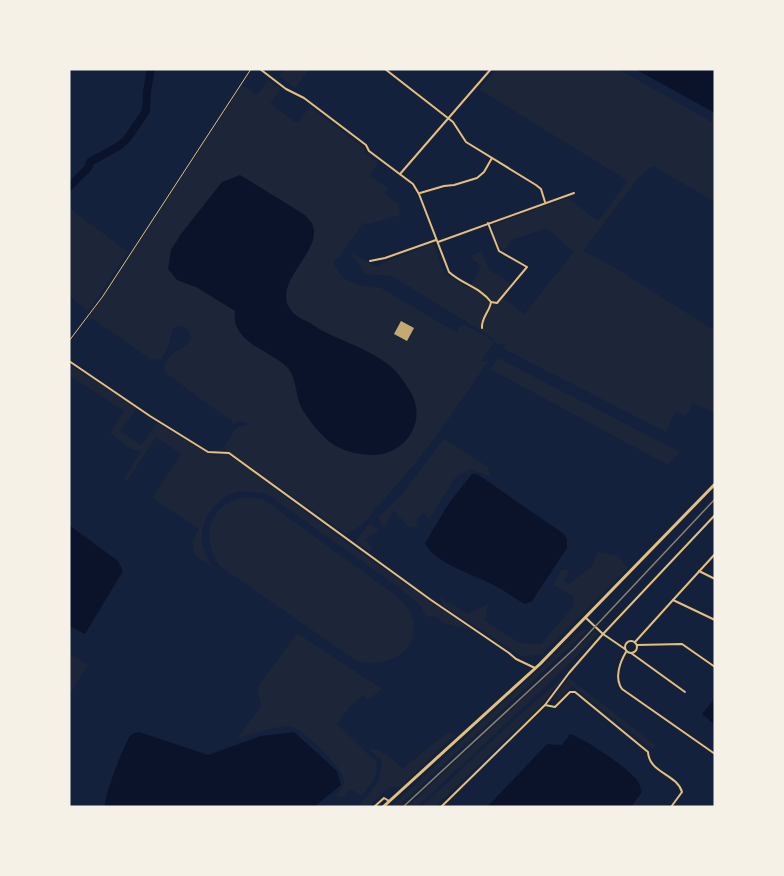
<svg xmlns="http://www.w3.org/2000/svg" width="784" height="876" font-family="'Public Sans',sans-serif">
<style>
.green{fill:#1d2539}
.water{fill:#0b132b}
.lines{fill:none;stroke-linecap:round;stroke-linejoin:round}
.river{stroke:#0b132b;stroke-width:8}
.building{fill:#c6a872}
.service{stroke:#e5c07b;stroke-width:1}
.minor{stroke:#e5c07b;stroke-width:2}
.secondary{stroke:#e5c07b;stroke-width:3}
.rail{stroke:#918062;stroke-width:1.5}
</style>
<rect width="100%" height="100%" fill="#14213d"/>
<g class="green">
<path d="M284 69H309L295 88 279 76Z"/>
<path d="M497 69H618L712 122V114L715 115V202L653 166 639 177 583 251 617 269 715 331V413L693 403 686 416 676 411 666 432 504 349 505 343 497 345 494 339 392 276 366 274 352 256 353 254 376 266 433 243 445 274 469 288 481 266 473 260 472 255 482 251 489 270 511 283 502 297 524 314 574 252 546 228 512 240 504 251C497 245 492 234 494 224L568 198 598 221 628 181 479 89Z"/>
<path d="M268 80 281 89 270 104 297 123 310 107 363 147 365 153 378 163 370 176 388 188 385 194 398 204 401 215 368 224 363 223 339 258 334 260 335 267 343 278 361 286 381 288 456 332 462 324 486 336 494 342 481 362 489 360C454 411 420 462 377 507L375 506C373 518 356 530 346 534L223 448C237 433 226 429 250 424L240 421 232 424V420L217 411 166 373 164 367C171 348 184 352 191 339L188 329 183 326 173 328 168 348 161 359 152 360 93 319 87 320 242 85 257 95Z"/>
<path d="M69 208 128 252 89 311 69 296Z"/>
<path d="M498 358 680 452 668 465 490 369Z"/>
<path d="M69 364 137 408 120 431 141 445 157 423 212 456 228 454 354 548 472 630 443 623 434 616 426 617 421 606 397 586 267 494C257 492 245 490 234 493 215 499 200 521 202 541 203 550 208 559 212 567L195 555 192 541 199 529 152 498 181 454 156 437 127 481 124 479 141 451 131 449 110 433 124 411 69 375Z"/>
<path d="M444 439 488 467 490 477 471 469 455 478 429 519 424 512 416 519 418 523 415 528 409 527 393 510 385 526 381 524 379 517 402 494Z"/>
<path d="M245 497 263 499 399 598C404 604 410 609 412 617 424 651 382 672 355 660L220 566C200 537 208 504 245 497Z"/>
<path d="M370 523 379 530 366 539 372 547 371 552 355 541Z"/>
<path d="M598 552 618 556 628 568 542 654 523 657 444 606 439 597 468 614 488 604 485 621 520 643 541 644 573 607 574 597 554 585 561 570H569L564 581 569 584 591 567Z"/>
<path d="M589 629 398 807H391L580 631Z"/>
<path d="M595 631 597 635 560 673 417 807H407Z"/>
<path d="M297 633 382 689 368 700 363 696 352 704 337 724 376 762C379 777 370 786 361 796L351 789 343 797H337L335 795C340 791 345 787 344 780 343 768 304 730 292 727 281 724 250 735 237 738L261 706 257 688Z"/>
<path d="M69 653 88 665 69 696Z"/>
<path d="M564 677 542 704 435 807H421L524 711Z"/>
<path d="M569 678 655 745 652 749 572 686 557 701 552 699Z"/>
<path d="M449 732 455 734 401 786 388 788 369 807H357C372 789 382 785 381 759L368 749C383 749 392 760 403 768Z"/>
</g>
<g class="water">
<path d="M635 69H715V113Z"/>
<path d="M240 175 305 215C308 219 312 222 313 226 322 252 270 284 291 310 295 316 304 320 310 323 334 340 368 347 390 366 399 373 404 382 410 391 419 406 419 423 408 438 399 449 386 455 373 455 344 454 328 445 311 422 308 417 303 412 301 407 296 396 296 377 288 368 273 353 244 346 236 325 234 321 235 315 235 311L198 288 177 280 168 269 171 250 181 234 222 182Z"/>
<path d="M472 474H477L564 534 567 540V548L532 601 525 604C515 599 507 592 497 587 477 575 434 564 425 543L449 503Z"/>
<path d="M69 525 118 561 123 571 85 634 69 626Z"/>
<path d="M715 698V725L702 714Z"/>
<path d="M139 732 208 755 261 736 294 732 337 771 341 785 314 807H105C103 799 124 744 130 736 133 733 135 733 139 732Z"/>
<path d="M570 734C585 739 622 764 633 776 639 780 640 786 642 792L631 807H487L547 744 562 745Z"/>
</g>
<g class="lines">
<path class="river" d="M69 187 88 168 90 162 119 146 127 139 146 111 147 91 151 69"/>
</g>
<path class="building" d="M401 321 414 328 407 341 394 334Z"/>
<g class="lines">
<path class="service" d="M69 341 103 296 251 69"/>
<g class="minor">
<path d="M260 69 286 89 304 98 366 145 369 151 413 184 419 194 449 272C462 284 481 288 491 302L497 303 527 267 499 251 488 223"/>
<path d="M385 69 453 122 466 142 536 185 541 189 545 202"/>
<path d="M400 174 491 69"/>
<path d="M420 193 444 186 454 185 477 178 484 172 492 158"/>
<path d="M438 242 574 193"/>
<path d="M370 261 385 258 436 240"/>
<path d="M482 328C481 318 490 311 491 302"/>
<path d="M69 361 150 416 208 452 229 453 431 600 509 653 516 659 535 668"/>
<path d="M715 554 673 600 715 620"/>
<path d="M699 571 715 579"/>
<path d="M586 618 603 634 625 649"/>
<circle cx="631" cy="647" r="6"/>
<path d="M635 642 673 600"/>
<path d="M637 645 682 644 715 667"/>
<path d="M626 652C620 662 614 678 622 689L715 754"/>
<path d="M631 653 685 692"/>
<path d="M545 705 555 707 570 692H575L648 752C649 773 677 774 682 792L671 807"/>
<path d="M374 807 384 798 389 801"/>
<path d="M441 807 545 705 569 673 603 634 715 515"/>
</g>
<path class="secondary" d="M383 807 540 664 715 484"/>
<path class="rail" d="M403 807 574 649 715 499"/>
</g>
<rect width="784" height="876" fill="none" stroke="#f6f1e7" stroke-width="141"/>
</svg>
